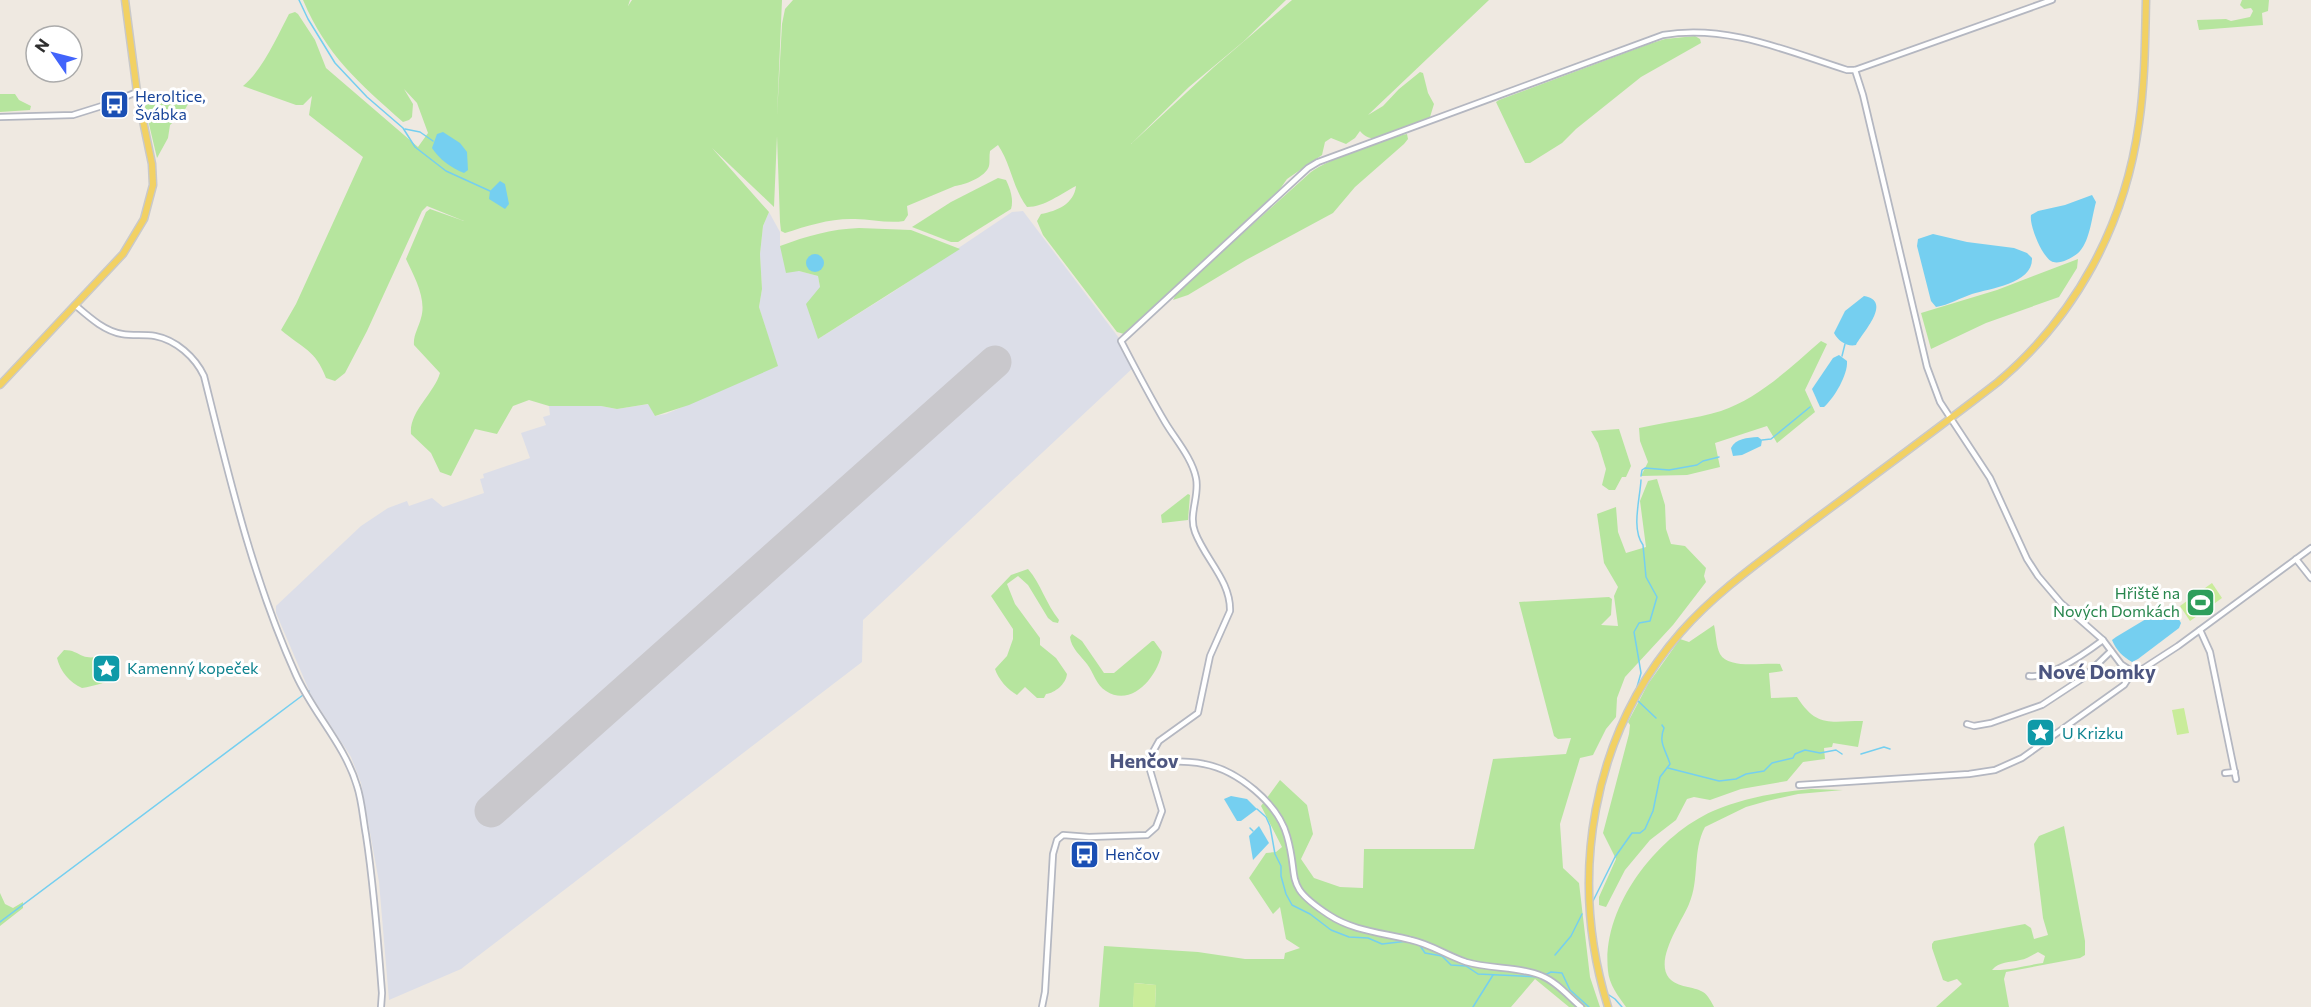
<svg xmlns="http://www.w3.org/2000/svg" width="2311" height="1007" font-family="Commissioner,sans-serif">
<style>
.airport{fill:#dcdee8}
.green{fill:#b6e59e;fill-rule:evenodd}
.pitch{fill:#c9ec9a}
.water{fill:#75cff0}
.lines{fill:none;stroke-linecap:round;stroke-linejoin:round}
.stream{stroke:#75cff0;stroke-width:1.5}
.runway{stroke:#c9c8cc;stroke-width:33}
.minor-casing{stroke:#b4b7c1;stroke-width:8}
.major-casing{stroke:#c9c9c9;stroke-width:9}
.minor{stroke:#fff;stroke-width:4.5}
.major{stroke:#f2d163;stroke-width:6}
.labels{text-anchor:middle;stroke-width:6;stroke-linejoin:round;paint-order:stroke}
.transit-label{font-size:16px;fill:#164399;stroke:#fff;text-anchor:start}
.leisure-label{font-size:16px;fill:#27864d;stroke:#fff;text-anchor:end}
.culture-label{font-size:16px;fill:#0d838f;stroke:#fff;text-anchor:start}
.quarter-label{font-size:20px;font-weight:bold;fill:#4d5680;stroke:#fff}
</style>
<rect width="100%" height="100%" fill="#efe9e1"/>
<path class="airport" d="M1023 211 1122 342 1135 366 863 620 862 662 461 969 389 1000 379 882 361 783 351 757 311 695 276 613V606L361 526 388 508 407 501 409 506 432 498 443 507 484 493 480 479 484 478 483 474 530 458 521 433 546 425 543 417 550 415 549 406H601L617 409 649 404 655 416 666 414 738 383 774 356 759 307 762 289 760 254 763 226 769 212 780 232V246L799 271 818 276 820 287 818 339 893 292 1012 212Z"/>
<g class="green">
<path d="M303 0H630L628 6 632 0H782L777 116 782 24 785 9 793 0H1286L1244 41 1189 87 1131 144 1214 67 1292 0H1489L1368 115 1383 106 1399 89 1420 72 1423 73 1428 93 1434 104 1430 117 1380 138C1371 139 1366 138 1360 131L1355 138 1346 144 1331 138 1325 142 1322 155 1287 179 1280 189 1124 334 1117 332 1043 235 1037 221 1041 214C1057 211 1074 204 1076 186 1060 194 1045 207 1027 207 1013 189 1011 164 998 145L990 151C989 156 990 162 989 166 986 177 964 185 955 186L907 206 908 215 904 221C886 224 869 218 851 219 828 219 807 226 785 233L781 231 780 222 777 136 774 207 712 148 769 212 763 226 760 254 762 289 759 307 778 366 689 405 655 416 648 404 617 409 601 406H549L529 400 513 406 497 434 475 429 451 476 440 472 431 453 411 434C409 411 434 394 440 373L414 345C413 335 419 327 421 318 427 299 414 276 406 259L426 212 430 209 464 221 427 206 422 211 367 331 345 373 335 381 326 378C316 350 302 348 281 330L296 304 363 157 309 115 312 96 303 105H296L243 86C262 71 278 35 289 14L295 12 298 14 315 40 326 68 418 147 428 133 417 103 404 89 413 104 412 117 409 120 403 122C358 82 327 56 303 0Z"/>
<path d="M2242 0H2269L2268 11 2262 13 2263 25 2199 30 2197 20 2226 19 2231 21 2250 17 2253 11 2251 8 2244 9 2240 5Z"/>
<path d="M1695 36 1700 39 1701 43 1641 77 1576 129 1562 143 1530 163H1525L1496 102 1499 100 1649 44 1665 39Z"/>
<path d="M0 94H15L19 100 31 106 30 110 0 112Z"/>
<path d="M186 96 192 97 183 113 170 125 168 138 157 158 144 103Z"/>
<path d="M1407 134 1408 139 1404 144 1355 187 1333 213 1246 260 1188 295 1173 300 1177 292 1311 172C1329 159 1384 139 1407 134Z"/>
<path d="M998 178 1006 180C1010 188 1014 200 1011 209L958 242H951L912 227 951 202Z"/>
<path d="M859 228 911 230 960 249 818 339 806 304 820 287 818 276 799 271 786 273 780 246C807 236 831 229 859 228Z"/>
<path d="M2078 259 2077 268 2059 297 1986 323 1931 349 1921 313 1997 290Z"/>
<path d="M1821 341 1827 344 1805 390 1815 412 1777 443 1767 426 1715 443 1720 467 1687 475 1641 476 1648 462 1640 441 1639 428C1665 422 1695 419 1721 411 1759 398 1791 367 1821 341Z"/>
<path d="M1619 429 1631 466 1626 477H1622L1615 490H1609L1602 485 1606 469 1598 443 1591 431Z"/>
<path d="M1657 479 1665 505 1666 529 1671 544 1685 546 1706 568 1704 576 1706 582 1673 625 1625 677 1617 698 1616 717 1606 729 1593 755 1580 758 1560 824 1563 868 1579 883 1590 977 1600 1007H1569L1535 979 1511 1007H1155L1156 985 1135 983 1133 1007H1099L1104 946 1198 952 1245 959H1284L1285 953 1300 948 1286 939 1280 907 1273 914 1249 878 1266 853 1276 852 1282 847 1261 806 1280 780 1307 805 1313 834 1301 859 1314 878 1340 887 1363 888 1364 849H1474L1493 759 1566 754 1571 738 1558 739 1554 736 1519 602 1609 597 1612 599 1611 615 1601 625 1618 626 1614 596 1618 587 1604 563 1597 514 1616 507 1618 532 1626 553 1646 547 1640 501 1648 481Z"/>
<path d="M1188 494 1190 495 1188 520 1162 523 1161 515Z"/>
<path d="M1028 569C1041 584 1046 604 1059 620L1058 623 1053 622 1048 618 1028 585 1018 576 1007 584 1015 604 1040 638V645L1056 658 1067 674C1066 684 1055 693 1046 694L1044 698H1037L1025 687 1017 695C1008 690 998 679 995 669L1007 656 1013 639V629L991 596 1011 575Z"/>
<path d="M1714 625C1716 633 1716 646 1720 654 1729 670 1764 662 1780 664L1783 671 1769 673 1771 698 1797 697C1817 728 1829 721 1863 721L1858 747 1833 743 1832 747 1824 748 1825 759 1803 762 1787 781 1741 789 1710 800 1694 797 1687 799 1676 820 1650 840 1625 870 1606 907 1599 905V897L1616 859 1603 833 1629 734 1630 725 1628 722 1648 684 1680 639 1689 642Z"/>
<path d="M1072 634 1082 641 1104 673H1114L1152 641H1154L1162 652C1158 676 1132 708 1106 691 1096 685 1094 673 1087 664 1081 656 1071 648 1070 637Z"/>
<path d="M64 650C73 650 76 653 83 656 93 660 103 654 113 656L119 664 120 673C111 682 94 686 82 688 70 683 60 671 57 658Z"/>
<path d="M1811 789 1843 790 1798 794 1767 801 1746 807 1705 827C1692 851 1700 879 1689 904 1682 921 1654 960 1669 978 1678 988 1693 986 1703 992 1708 995 1712 1003 1714 1007H1626C1618 996 1609 984 1608 971 1601 907 1657 836 1713 811 1744 798 1777 792 1811 789Z"/>
<path d="M2064 826 2085 941V955L2080 958 2006 972 2004 979 2009 1007H1936L1962 984 1957 979 1948 982 1943 980 1932 948V944L1934 941 2025 924 2031 928 2034 939 2048 935 2043 918 2034 844 2039 836ZM2038 952 2045 956 2043 963C2027 965 2008 971 1992 970 2000 961 2009 963 2020 960 2027 959 2032 955 2038 952Z"/>
<path d="M0 893 5 904 13 908 23 902V908L0 926Z"/>
</g>
<g class="pitch">
<path d="M2212 583 2222 598 2190 621 2180 606Z"/>
<path d="M2184 708 2189 733 2177 735 2172 710Z"/>
<path d="M1134 983 1156 985 1155 1007H1133Z"/>
</g>
<g class="water">
<path d="M443 132 460 143 467 152 468 170 464 173C451 168 439 159 432 148L437 134Z"/>
<path d="M500 181 505 184 509 204 505 209 489 199 490 191Z"/>
<path d="M2092 195 2096 202C2092 216 2090 240 2080 251 2075 257 2058 266 2051 261 2042 256 2029 225 2031 215L2038 211 2065 205Z"/>
<path d="M1933 234 1967 242 2014 248 2027 253 2032 258C2033 284 1990 288 1972 294 1960 298 1949 305 1936 307L1931 301 1917 246 1918 239Z"/>
<circle cx="815" cy="263" r="9"/>
<path d="M1864 296C1893 301 1863 332 1856 345 1847 347 1838 341 1834 333L1845 311Z"/>
<path d="M1839 355 1847 361C1848 375 1834 398 1824 407H1820L1812 389 1833 358Z"/>
<path d="M1758 437 1762 440 1761 446 1742 455 1733 456 1731 448C1736 438 1747 438 1758 437Z"/>
<path d="M2164 615 2177 616 2181 623 2179 628 2138 659 2132 662C2123 657 2116 650 2112 640L2116 637 2146 619Z"/>
<path d="M1231 796 1247 799 1257 809 1241 821H1237L1224 799Z"/>
<path d="M1259 826 1269 843 1253 860 1249 836Z"/>
</g>
<g class="lines">
<g class="stream">
<path d="M299 0 308 19 335 63 367 97 403 128 415 147 446 171 490 191"/>
<path d="M405 129 420 132 433 141"/>
<path d="M1842 356 1845 344"/>
<path d="M1762 440 1771 439 1810 407"/>
<path d="M1641 476 1642 470 1645 468 1669 470 1697 465 1703 461 1719 457"/>
<path d="M308 692 309 691"/>
<path d="M1635 694 1641 673 1634 632 1639 623 1650 621 1657 597 1646 577 1643 545C1631 529 1640 499 1641 480"/>
<path d="M1638 701 1656 718"/>
<path d="M1861 754 1884 747 1890 749"/>
<path d="M1668 768 1719 781 1736 779 1746 774 1764 771 1772 763 1793 758 1795 754 1805 750 1820 753 1836 750 1842 754"/>
<path d="M1257 809 1266 817 1270 826 1275 854 1281 866V876L1286 894 1292 905 1310 914 1331 930 1349 937 1368 938 1382 944 1408 941"/>
<path d="M1250 828 1253 831"/>
<path d="M1593 901 1615 857 1632 833H1640L1645 829 1653 811 1660 777 1670 764C1666 750 1658 743 1664 728L1662 725"/>
<path d="M0 922 303 695"/>
<path d="M1419 944 1425 953 1442 956 1451 965 1466 966 1478 974 1541 977"/>
<path d="M1555 955 1571 936 1582 914"/>
<path d="M1545 975 1551 972 1562 973 1570 990 1589 1007"/>
<path d="M1609 995 1615 999 1622 1007"/>
<path d="M1473 1007 1493 975"/>
</g>
<path class="runway" d="M491 811 995 362"/>
<defs>
<g id="minor">
<path d="M1855 70 1863 95 1927 367 1940 402 1990 478 2027 559 2038 576 2061 603 2103 640 2121 664 2130 670H2141L2178 646 2311 548"/>
<path d="M0 117 73 115 105 105 137 92"/>
<path d="M75 305C89 317 104 331 122 334 133 336 144 334 155 336 176 340 195 357 204 376 229 477 253 580 296 675 313 713 345 745 357 786 362 801 363 819 366 835 374 887 378 940 382 993L381 1007"/>
<path d="M2296 559 2311 578"/>
<path d="M2200 630 2210 652 2236 779"/>
<path d="M2029 676C2049 679 2087 652 2103 640"/>
<path d="M1967 724 1974 726 1991 723 2042 705 2083 678 2111 651"/>
<path d="M1150 761C1168 762 1186 760 1204 764 1237 770 1278 803 1287 836 1300 881 1282 884 1329 915 1353 931 1384 933 1411 940 1430 944 1448 956 1466 962 1489 969 1523 967 1542 976 1557 982 1569 997 1581 1007"/>
<path d="M2225 773 2235 772"/>
<path d="M1799 785 1969 774 1995 770 2022 758 2124 685 2133 671"/>
<path d="M1042 1007 1045 992 1053 854 1057 840 1063 835 1089 837 1147 835 1156 827 1162 811 1150 770V757L1159 741 1198 713 1210 656 1230 611C1231 581 1205 559 1195 532 1188 514 1200 496 1196 478 1192 458 1175 439 1165 422 1149 395 1135 368 1121 341L1308 168 1318 162 1663 35C1727 24 1787 51 1847 70H1855L2052 0"/>
</g>
<g id="major">
<path d="M0 385 123 254 144 219 153 185 152 164 137 92 125 0"/>
<path d="M1608 1007C1568 878 1591 735 1681 632 1718 590 1765 558 1809 524 1872 477 1936 430 1998 382 2076 316 2125 225 2139 123 2145 82 2145 41 2146 0"/>
</g>
</defs>
<use href="#minor" class="minor-casing"/>
<use href="#major" class="major-casing"/>
<use href="#minor" class="minor"/>
<use href="#major" class="major"/>
</g>
<defs>
<symbol id="bus-square" viewBox="-11 -11 22 22"><rect x="-9" y="-9" width="18" height="18" rx="4" fill="#1a4fb4" stroke="#fff"/><path d="M-5-6H5V4H4V6H2V4H-2V6H-4V4H-5ZM-3.5-4V0h7V-4ZM-3.5 1.2v1.5H-2V1.2ZM2 1.2v1.5H3.5V1.2Z" fill="#fff"/></symbol>
<symbol id="stadium-square" viewBox="-11 -11 22 22"><rect x="-9" y="-9" width="18" height="18" rx="4" fill="#2e9e5b" stroke="#fff"/><path d="M0-5a6.5 5 0 1 0 0 10a6.5 5 0 1 0 0-10ZM-3.5-1.8h7v3.6h-7Z" fill="#fff"/></symbol>
<symbol id="sight-square" viewBox="-11 -11 22 22"><rect x="-9" y="-9" width="18" height="18" rx="4" fill="#0f9aa8" stroke="#fff"/><path d="M0-6L1.8-2.2L6-1.7L2.9 1.2L3.7 5.4L0 3.3L-3.7 5.4L-2.9 1.2L-6-1.7L-1.8-2.2Z" fill="#fff"/></symbol>
</defs>
<g fill-rule="evenodd">
<use href="#bus-square" x="98" y="88" width="33" height="33"/>
<use href="#stadium-square" x="2184" y="586" width="33" height="33"/>
<use href="#sight-square" x="90" y="652" width="33" height="33"/>
<use href="#sight-square" x="2024" y="716" width="33" height="33"/>
<use href="#bus-square" x="1068" y="838" width="33" height="33"/>
</g>
<g class="labels">
<g class="transit-label">
<text x="135" y="102">Heroltice,<tspan x="135" dy="18">Švábka</tspan></text>
<text x="1105" y="860">Henčov</text>
</g>
<g class="leisure-label">
<text x="2180" y="599">Hřiště na<tspan x="2180" dy="18">Nových Domkách</tspan></text>
</g>
<g class="culture-label">
<text x="127" y="674">Kamenný kopeček</text>
<text x="2062" y="739">U Krizku</text>
</g>
<g class="quarter-label">
<text x="2097" y="679">Nové Domky</text>
<text x="1144" y="768">Henčov</text>
</g>
</g>
<g transform="translate(54 54) rotate(305)"><circle r="28" fill="#ffffff" stroke="#ababab" stroke-width="1.5"/>
<path d="M0-4.5L10 22L0 15L-10 22Z" fill="#4264fb"/>
<text y="-9" font-size="16" font-weight="bold" text-anchor="middle" fill="#2e2e2e">N</text>
</g>
</svg>
